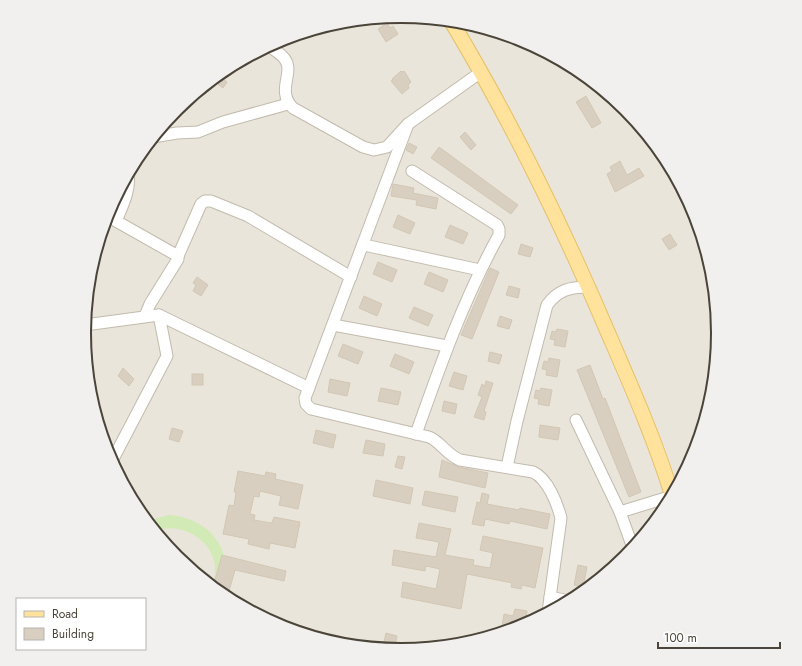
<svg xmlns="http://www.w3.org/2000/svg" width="802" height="666" font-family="Jost,sans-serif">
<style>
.residential{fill:#eae5da}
.green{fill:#d2eab5}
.building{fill:#d8cfc1;stroke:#d3c7b4}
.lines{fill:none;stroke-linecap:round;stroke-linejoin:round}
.minor-casing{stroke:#c2bbae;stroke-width:13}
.major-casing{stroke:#e6c16a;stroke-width:16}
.minor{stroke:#fff;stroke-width:11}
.major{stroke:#ffe39c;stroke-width:14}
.rim{fill:none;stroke:#4b4439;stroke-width:2}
</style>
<rect width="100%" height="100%" fill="#f6f3ec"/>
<circle class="residential" cx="401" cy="333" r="316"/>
<g class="green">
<path d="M169 515C199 517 226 537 225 569 225 578 225 585 221 594L212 586C227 550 188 519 155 531L147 521Z"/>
<path d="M180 560 204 570 201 577Z"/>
</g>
<g class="building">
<path d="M387 23 390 28 393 26 398 34 386 42 378 29Z"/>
<path d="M232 66 223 79 227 82 223 88 212 80Z"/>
<path d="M401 71 402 72 404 71 411 82 408 85 409 88 402 94 391 81 393 80 392 79Z"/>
<path d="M586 96 601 123 592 128 576 102Z"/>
<path d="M465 132 476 145 471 150 460 137Z"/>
<path d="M409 143 417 147 413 154 406 150Z"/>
<path d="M439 147 518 205 511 214 431 158Z"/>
<path d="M620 161 627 175 639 168 644 176 615 192 607 174 612 171 610 167Z"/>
<path d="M393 184 414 188 413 193 438 198 436 209 416 205 417 200 391 196Z"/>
<path d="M398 215 415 223 410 234 393 227Z"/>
<path d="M450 225 468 233 463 244 445 237Z"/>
<path d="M670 234 677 245 669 250 662 239Z"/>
<path d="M521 244 533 248 530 257 518 254Z"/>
<path d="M378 262 397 270 392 282 373 274Z"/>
<path d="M490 268 499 272 472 339 461 335Z"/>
<path d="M429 272 448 280 443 292 424 284Z"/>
<path d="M197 277 208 285 201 296 193 291 196 285 193 283Z"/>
<path d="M509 286 520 289 518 298 506 295Z"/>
<path d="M364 296 382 304 377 316 359 308Z"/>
<path d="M414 307 433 315 428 326 409 318Z"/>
<path d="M500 316 512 320 509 329 497 326Z"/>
<path d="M557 329 568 331 565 347 554 345 555 340 550 339 552 331 556 332Z"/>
<path d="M343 344 363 352 358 364 338 356Z"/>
<path d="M490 352 502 355 499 364 488 361Z"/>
<path d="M395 354 414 362 409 374 390 366Z"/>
<path d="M549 358 560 360 557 377 546 375 547 370 542 369 544 361 548 362Z"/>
<path d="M590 365 603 399 605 398 641 492 629 497 577 370Z"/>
<path d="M123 368 134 379 129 386 118 376Z"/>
<path d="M454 372 467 376 463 390 449 386Z"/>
<rect x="192" y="374" width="11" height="11"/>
<path d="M330 379 350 383 347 396 328 392Z"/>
<path d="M486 381 493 383 484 411 486 412 484 420 474 417 482 397 478 395 482 384 485 386Z"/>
<path d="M381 388 401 392 398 405 378 401Z"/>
<path d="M541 388 552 390 549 406 538 404 539 399 534 398 536 390 540 391Z"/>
<path d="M444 401 457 404 455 414 442 411Z"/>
<path d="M540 425 560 428 558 440 539 437Z"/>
<path d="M172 428 183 431 179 442 169 439Z"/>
<path d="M316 430 336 435 333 448 313 443Z"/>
<path d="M366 440 385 444 383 456 363 453Z"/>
<path d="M398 456 405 457 402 469 395 467Z"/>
<path d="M442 460 459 467 488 473 485 488 439 477Z"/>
<path d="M238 471 265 476 266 472 276 474 275 479 303 485 298 509 279 505 281 496 260 491 259 497 254 496 250 514 255 515 254 520 272 523 274 517 300 522 295 548 270 543 269 549 248 544 249 539 223 534 229 505 234 506 236 492H234Z"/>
<path d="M376 480 413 488 410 504 373 496Z"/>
<path d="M425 491 458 497 455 512 422 505Z"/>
<path d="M482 493 489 495 487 504 519 510 520 508 550 514 547 529 510 521 509 524 485 519 484 526 472 524 477 502 480 503Z"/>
<path d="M419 523 451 529 445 555 474 560 473 565 490 568 493 553 480 550 483 536 543 548 535 588 522 585 521 589 511 587 512 583 467 574 461 609 401 597 403 582 436 589 440 569 426 566 425 571 392 565 394 550 436 557 439 542 416 538Z"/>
<path d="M222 555 286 571 284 581 235 570 227 598 213 587Z"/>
<path d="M578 565 587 567 583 587 574 585Z"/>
<path d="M515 609 527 611 526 618 533 620 522 626 501 632 504 614 513 616Z"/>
<path d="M386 633 397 636 394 649 383 646Z"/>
</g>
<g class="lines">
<defs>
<g id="minor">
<path d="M269 46C274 50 280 53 284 58 296 72 275 90 293 108L363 147 374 150 387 147 408 124 481 72"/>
<path d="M408 124 305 398 306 404 311 409 429 437C441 442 447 455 460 460L533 472C548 479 557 503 561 518L548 612"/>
<path d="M153 137 177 133 198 132 223 122 288 104"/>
<path d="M412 171 497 225 499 229V235C464 298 440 366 416 434"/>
<path d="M128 174C131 189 122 207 116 221L178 256V259L150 304 145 316"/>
<path d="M364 245 480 270"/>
<path d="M178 256 201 204 205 201H211L248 216 351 277"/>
<path d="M85 325 159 315 309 388"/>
<path d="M333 325 447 346"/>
<path d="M576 420 620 512 633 548"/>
<path d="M112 461 167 356 159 315"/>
<path d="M507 467 517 421 547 305C558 290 570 287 588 287"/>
<path d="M620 512 672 496"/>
<path d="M550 597 569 601"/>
</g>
<path id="major" d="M451 21C512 122 563 227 609 335 632 388 655 440 672 495"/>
</defs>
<use href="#minor" class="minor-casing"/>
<use href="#major" class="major-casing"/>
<use href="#minor" class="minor"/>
<use href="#major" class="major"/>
</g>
<path d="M0 0H802V666H0ZM91 333a310 310 0 1 1 620 0a310 310 0 1 1-620 0Z" fill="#f1f0ef" fill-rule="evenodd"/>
<path class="rim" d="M91 333a310 310 0 1 1 620 0a310 310 0 1 1-620 0Z"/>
<rect x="16" y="598" width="130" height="52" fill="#ffffff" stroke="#b7b4b0"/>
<rect x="24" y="611" width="20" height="6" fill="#ffe39c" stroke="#b7b4b0"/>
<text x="52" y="618" font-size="12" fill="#4b4439">Road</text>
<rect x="24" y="628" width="20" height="12" fill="#d8cfc1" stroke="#b7b4b0"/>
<text x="52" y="638" font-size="12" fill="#4b4439">Building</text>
<path d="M658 642v6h122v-6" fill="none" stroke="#4b4439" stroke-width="2"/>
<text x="664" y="642" font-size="12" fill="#4b4439" stroke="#ffffff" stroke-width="3" paint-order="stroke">100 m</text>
</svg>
